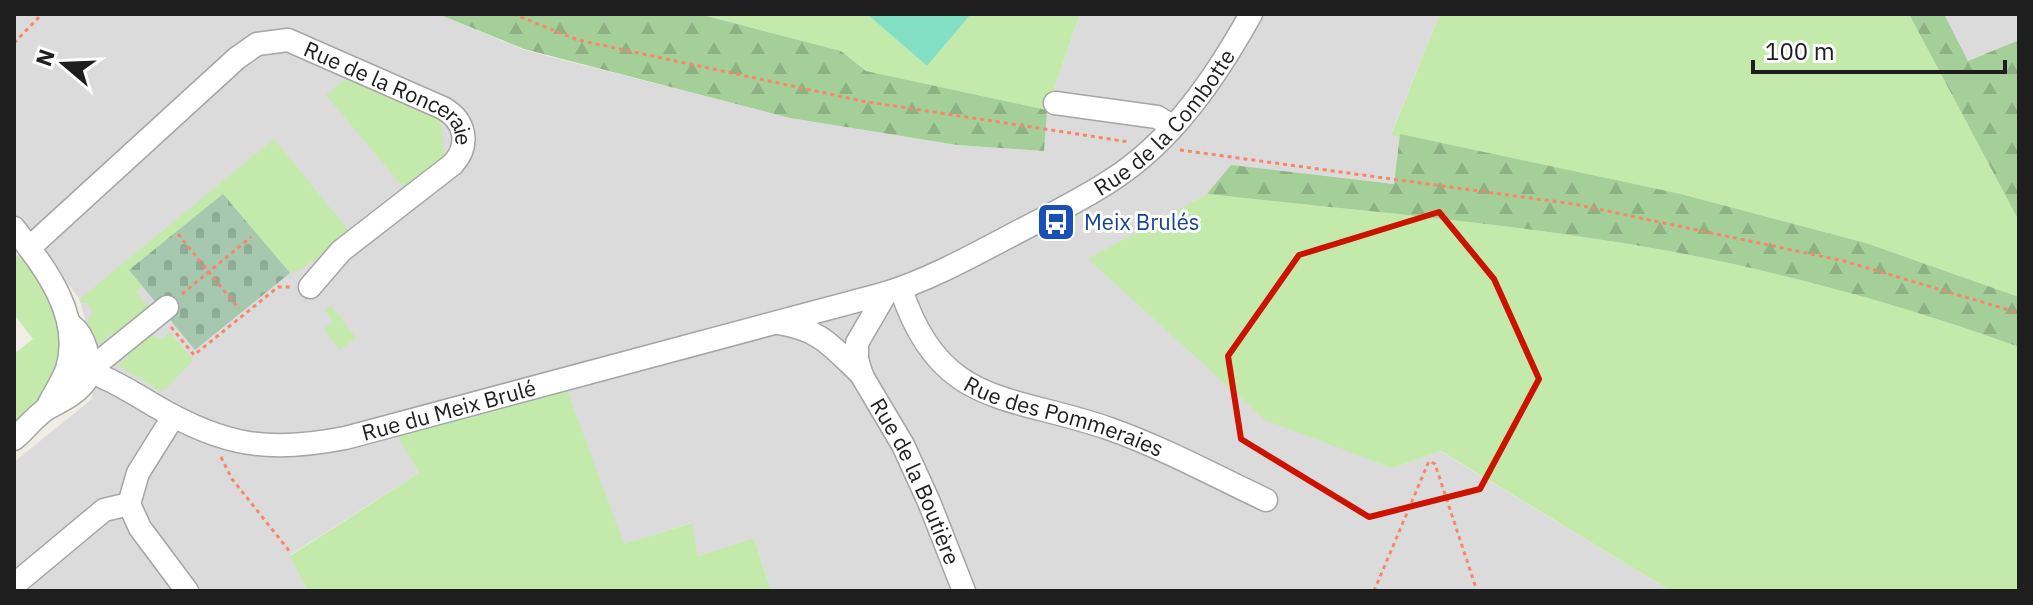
<svg xmlns="http://www.w3.org/2000/svg" width="2033" height="605" font-family="'IBM Plex Sans',sans-serif">
<style>
.residential{fill:#dcdbdb}
.grass{fill:#c3eaaa}
.forest{fill:url(#forest-firs)}
.cemetery{fill:url(#cemetery-stones)}
.pitch{fill:#82dfc3}
.lines{fill:none;stroke-linecap:round;stroke-linejoin:round}
.minor-casing{stroke:#a5a5a5;stroke-width:25}
.path{stroke:#fa866a;stroke-width:3;stroke-dasharray:4 4;stroke-linecap:butt}
.minor{stroke:#fff;stroke-width:22}
.marked{fill:none;stroke:#cc1300;stroke-width:6;stroke-linejoin:round}
.labels{text-anchor:middle;stroke-width:6;stroke-linejoin:round;paint-order:stroke}
.street-label{font-size:22px;fill:#1e1e1e;stroke:#fff}
.transit-label{font-size:22px;fill:#164399;stroke:#fff;text-anchor:start}
</style>
<defs>
<pattern id="forest-firs" width="22" height="20" patternUnits="userSpaceOnUse" patternTransform="scale(2)"><rect width="22" height="20" fill="#a4cf99"/><path d="M5 1l3.5 6h-7zM16 11l3.5 6h-7z" fill="#8db183"/></pattern>
<pattern id="cemetery-stones" width="16" height="16" patternUnits="userSpaceOnUse" patternTransform="scale(2)"><rect width="16" height="16" fill="#a5c8ae"/><path d="M2 7V4a2 2 0 0 1 4 0v3zM10 15v-3a2 2 0 0 1 4 0v3z" fill="#8eab95"/></pattern>
</defs>
<rect width="100%" height="100%" fill="#efede4"/>
<g class="residential">
<path d="M14 14H438L524 50 790 118 957 145 1043 151 1047 110 1080 14H1440L1391 134H1400L1395 184 1232 166 1207 194 1089 260 1392 468 1440 451 1671 591H771L754 538 698 556 691 523 625 544 398 436 419 473 290 555 308 591H14V462L92 399 94 351 79 298 14 216Z"/>
<path d="M1944 14H2019V40L1968 61Z"/>
</g>
<g class="grass">
<path d="M699 14H867L927 66 971 14H1080L1047 110 866 71 841 51Z"/>
<path d="M1440 14H1909L2019 221V297L1866 243 1681 194 1391 135Z"/>
<path d="M349 76 440 116 445 160 405 189 326 95Z"/>
<path d="M274 139 350 232 302 269 290 273 223 194 130 270 142 286 136 291 150 309 116 337 111 333 99 345 87 321 93 312 87 303H81V298Z"/>
<path d="M1207 194C1341 209 1476 220 1609 241 1743 261 1893 301 2019 347V591H1671L1441 451 1392 468 1265 420 1088 259Z"/>
<path d="M14 254C58 274 75 351 49 391 40 404 25 415 14 427V354L33 339 14 314Z"/>
<path d="M331 306 356 338 340 350 324 329 333 321 325 310Z"/>
<path d="M170 332 193 360 165 390 161 391 117 365 129 356 125 352 148 334 162 339Z"/>
<path d="M567 390 624 544 692 523 698 556 754 538 771 591H308L290 556 419 473 397 435Z"/>
</g>
<g class="forest">
<path d="M438 14H699L841 51 866 71 1047 110 1044 151 957 145 790 118 524 49Z"/>
<path d="M1909 14H1944L1968 61 2019 40V221Z"/>
<path d="M1400 134 1681 194 1866 243 2019 297V347C1893 301 1743 261 1609 241 1476 220 1341 209 1207 194L1231 165 1394 184Z"/>
</g>
<path class="cemetery" d="M223 194 290 273 195 350 129 270Z"/>
<path class="pitch" d="M867 14H971L927 66Z"/>
<g class="lines">
<defs>
<g id="minor">
<path d="M1055 103 1157 117 1172 126"/>
<path d="M14 228C45 268 83 316 67 369 62 383 53 395 47 408"/>
<path id="s1" d="M29 248 237 58 257 44 288 40 443 108C466 121 470 145 453 164L341 251 310 287"/>
<path id="s2" d="M901 289C940 409 1011 394 1110 429 1164 448 1215 476 1266 500"/>
<path id="s3" d="M886 293 857 343V359L862 376 903 445 929 502 964 591"/>
<path d="M778 323C822 330 832 347 862 375"/>
<path id="s4" d="M68 366C101 372 128 390 157 407 224 446 269 453 345 438L886 293C928 280 968 258 1008 237 1042 219 1078 202 1110 181 1172 142 1216 77 1251 14"/>
<path d="M89 370 167 307"/>
<path d="M14 439C25 430 36 415 48 408 63 400 79 393 88 377 90 359 86 336 71 325"/>
<path d="M129 504 140 528 187 591"/>
<path d="M129 504 138 473 173 417"/>
<path d="M14 585 104 510 129 504"/>
</g>
</defs>
<use href="#minor" class="minor-casing"/>
<g class="path">
<path d="M513 14 578 40 862 101 1129 142"/>
<path d="M14 43 42 14"/>
<path d="M1180 150 1574 204 1844 261 2019 313"/>
<path d="M178 234 239 309"/>
<path d="M182 294 251 237"/>
<path d="M171 327 194 355 278 287H290"/>
<path d="M221 457 232 479 291 553"/>
<path d="M1374 591 1429 461 1435 464 1477 591"/>
</g>
<use href="#minor" class="minor"/>
</g>
<path class="marked" d="M1439 212 1494 279 1539 379 1480 489 1369 517 1241 439 1228 356 1299 255Z"/>
<defs>
<symbol id="bus-square" viewBox="-11 -11 22 22"><rect x="-9" y="-9" width="18" height="18" rx="4" fill="#1a4fb4" stroke="#fff"/><path d="M-5-6H5V4H4V6H2V4H-2V6H-4V4H-5ZM-3.5-4V0h7V-4ZM-3.5 1.2v1.5H-2V1.2ZM2 1.2v1.5H3.5V1.2Z" fill="#fff"/></symbol>
</defs>
<g fill-rule="evenodd">
<use href="#bus-square" x="1034" y="200" width="44" height="44"/>
</g>
<g class="labels">
<g class="street-label">
<text dy="8" stroke="none"><textPath href="#s1" startOffset="454">Rue de la Ronceraie</textPath></text>
<text dy="8" stroke="none"><textPath href="#s4" startOffset="1186">Rue de la Combotte</textPath></text>
<text dy="8" stroke="none"><textPath href="#s4" startOffset="402">Rue du Meix Brulé</textPath></text>
<text dy="8" stroke="none"><textPath href="#s2" startOffset="220">Rue des Pommeraies</textPath></text>
<text dy="8" stroke="none"><textPath href="#s3" startOffset="210">Rue de la Boutière</textPath></text>
</g>
<g class="transit-label">
<text x="1084" y="230">Meix Brulés</text>
</g>
</g>
<rect width="2033" height="605" fill="none" stroke="#1e1e1e" stroke-width="32"/>
<g transform="translate(64 64) rotate(289)" stroke="#ffffff" stroke-width="6" paint-order="stroke">
<path d="M0-6L14 30L0 20L-14 30Z" fill="#1e1e1e"/>
<text y="-12" font-size="22" font-weight="bold" text-anchor="middle" fill="#1e1e1e">N</text>
</g>
<path d="M1753 60v12h252v-12" fill="none" stroke="#1e1e1e" stroke-width="4"/>
<text x="1765" y="60" font-size="24" fill="#1e1e1e" stroke="#ffffff" stroke-width="6" paint-order="stroke">100 m</text>
</svg>
